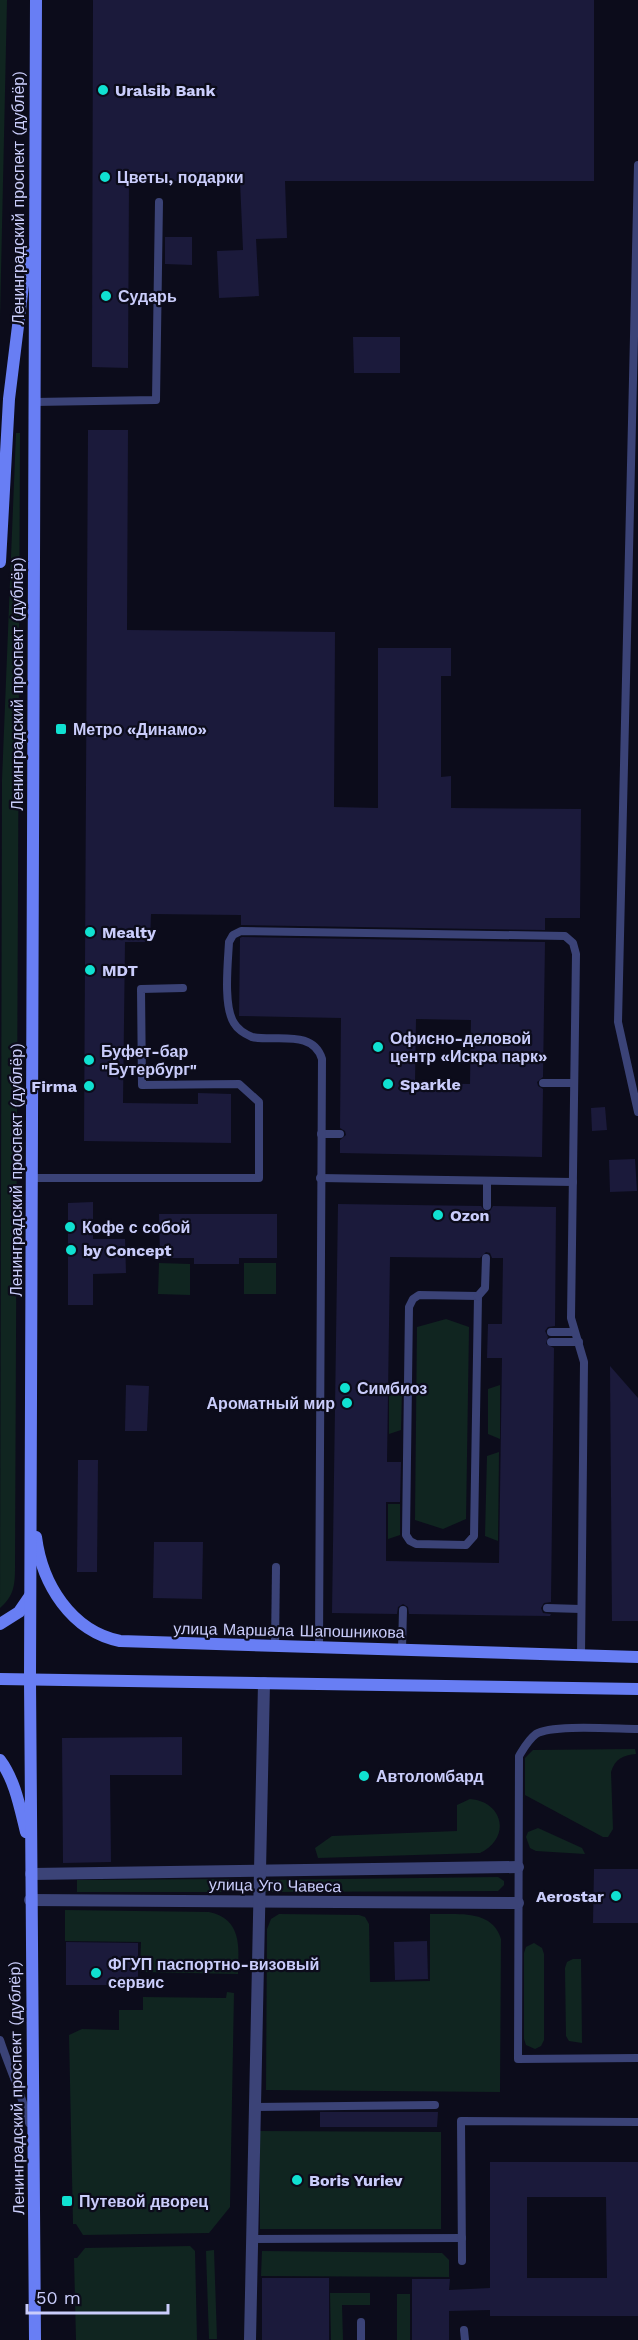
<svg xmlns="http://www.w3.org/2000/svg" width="638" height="2340" font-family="'Work Sans',sans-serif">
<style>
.green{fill:#102520}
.building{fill:#1b1a3b;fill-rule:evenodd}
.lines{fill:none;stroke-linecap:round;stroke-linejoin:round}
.lane{stroke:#3b4377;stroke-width:8}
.street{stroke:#3b4377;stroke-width:12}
.secondary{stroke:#687ef4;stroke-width:12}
.poi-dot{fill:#10e1d1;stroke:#0c0c1b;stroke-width:2}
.labels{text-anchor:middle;stroke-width:4.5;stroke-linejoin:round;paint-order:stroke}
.poi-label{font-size:16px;font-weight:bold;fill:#cacdfb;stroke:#0c0c1b;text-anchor:start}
.street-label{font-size:16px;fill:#cacdfb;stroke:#0c0c1b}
</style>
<rect width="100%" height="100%" fill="#0c0c1b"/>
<g class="green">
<path d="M0 0H7L0 318Z"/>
<path d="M16 433H20L15 1567C15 1585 14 1596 0 1608L2 780Z"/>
<path d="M159 1263 190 1264V1295L158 1294Z"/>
<rect x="244" y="1263" width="32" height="31"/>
<path d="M446 1319 469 1327 466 1519 443 1529 415 1520 417 1327Z"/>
<path d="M500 1385V1439L488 1434V1389Z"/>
<path d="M389 1386 402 1389 401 1430 389 1434Z"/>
<path d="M499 1452 498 1541 485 1536 487 1456Z"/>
<path d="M388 1504H400V1535L388 1539Z"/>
<path d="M635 1749 636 1754C623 1755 615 1759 611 1772L613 1829 608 1837H603L525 1795V1758L533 1750Z"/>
<path d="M470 1799C504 1802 511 1838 480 1853L318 1858 315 1848 332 1836 457 1831V1805Z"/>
<path d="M538 1828 582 1848 585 1854 536 1851 530 1848 526 1837 528 1832Z"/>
<path d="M498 1877 504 1881V1885L498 1891 263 1892V1880Z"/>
<path d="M229 1879 230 1892H77V1880Z"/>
<path d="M65 1910 209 1912C242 1919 239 1947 238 1974L140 1972 141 1942 65 1941Z"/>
<path d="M279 1914 359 1915 365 1917 369 1924 370 1982 430 1981V1914C455 1915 492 1908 501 1939L500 2092 266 2090 267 1929 271 1919Z"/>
<path d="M534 1943 542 1948 544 1954V2040L541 2046 535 2049 526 2045 524 2039V1953L526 1947Z"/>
<path d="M573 1959H581L582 2043 569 2041 566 2036 565 1968 567 1962Z"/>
<path d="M227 1992 234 1993 230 2207 209 2233 83 2235 76 2224H73L69 2035 82 2029 119 2030V2010H143V1997L226 1998Z"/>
<path d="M260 2131 441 2132V2229H260Z"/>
<path d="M190 2246 195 2251 197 2340H76L74 2258H77L85 2248Z"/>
<path d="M214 2250 217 2339H209L206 2251Z"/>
<path d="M262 2251 442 2253 449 2260V2277L261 2276Z"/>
<path d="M330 2293H370V2305H342L343 2340H331Z"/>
<rect x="397" y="2294" width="13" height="46"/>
</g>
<g class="building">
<path d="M93 0H594V181H285L287 238 256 239 259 296 219 298 217 251 243 250 240 181H129L128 368 92 367Z"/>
<path d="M165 237H192V265L165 264Z"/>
<path d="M353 337H400V373H354Z"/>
<path d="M88 430H128L127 630 335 632 334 807 378 808V648H451V676H441V777L451 776V808L581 809 580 918H545V930L241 925V915L151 914 150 942H125L123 1103 198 1104V1093L231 1094V1143L84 1141Z"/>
<path d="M242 937 545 942 543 1077 537 1082 538 1086 543 1089 542 1157 340 1153V1140L346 1135 345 1131 340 1128 341 1018 239 1016 240 938ZM416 1019 471 1020 470 1084 415 1083Z"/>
<path d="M605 1107 607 1130 592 1131 591 1108Z"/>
<path d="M635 1159 637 1191 610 1192 609 1160Z"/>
<path d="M93 1202V1239H125L126 1273 93 1274V1305H68V1203Z"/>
<path d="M338 1204 481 1206 486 1212 490 1211 493 1206 556 1207 555 1326 548 1327 545 1331 548 1337 546 1344 554 1348 551 1602 544 1603 541 1608 543 1613 551 1614 550 1616 409 1614 408 1607 403 1604 398 1607 397 1614 332 1613ZM486 1252 490 1253 492 1258H503L502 1324H488L487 1358H502L499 1563 386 1561V1502H400L401 1462H387L390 1257 480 1258Z"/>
<path d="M159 1214H277V1258H239V1264H194V1258H160Z"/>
<path d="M610 1366 638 1398V1621H612Z"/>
<path d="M126 1385 149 1386 147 1431H125Z"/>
<path d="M78 1460H98L97 1572H77Z"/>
<path d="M154 1542H203L202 1599 153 1598Z"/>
<path d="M182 1737V1775H110L111 1862 63 1863 62 1738Z"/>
<path d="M594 1869H638V1923H593Z"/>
<path d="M427 1941 428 1979 395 1980 394 1942Z"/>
<path d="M66 1942 138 1943V1985H66Z"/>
<path d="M320 2112H438L437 2127H320Z"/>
<path d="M490 2162H638V2316H490V2310L449 2311V2340H412V2279H450L449 2290 490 2288ZM527 2197H606L607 2278H527Z"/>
<rect x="262" y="2278" width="67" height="62"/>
</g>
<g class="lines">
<g class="lane">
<path d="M638 165 618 1022 638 1112"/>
<path d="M34 402 156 400 159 202"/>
<path d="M543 1083H574"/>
<path d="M321 1134H340"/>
<path d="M32 1178H259V1102L239 1084 142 1085 141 989 183 988"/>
<path d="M320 1178 573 1182"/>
<path d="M487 1206V1181"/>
<path d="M419 1295 478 1296 474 1536 466 1545 416 1544 410 1541 406 1535 409 1307 413 1299Z"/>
<path d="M478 1296 485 1288 486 1258"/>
<path d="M551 1332H574"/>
<path d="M551 1342H579"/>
<path d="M547 1608 581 1609"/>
<path d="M275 1646 276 1567"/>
<path d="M319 1647 322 1059C313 1029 276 1042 252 1037 245 1034 238 1030 234 1023 223 1006 228 962 229 942L233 935 241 931 565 936 573 943 576 954 571 1318 584 1362 581 1655"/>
<path d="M402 1649 403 1610"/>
<path d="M638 1729C616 1729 552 1724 536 1734 528 1740 524 1748 519 1756L518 2059 638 2058"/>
<path d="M0 2040C9 2068 22 2094 29 2123"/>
<path d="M255 2107 435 2105"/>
<path d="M252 2239 462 2238"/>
<path d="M462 2261 461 2121 638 2122"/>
<path d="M361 2322V2340"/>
<path d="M464 2330 465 2340"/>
</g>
<g class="street">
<path d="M31 1874 518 1867"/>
<path d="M30 1900 518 1903"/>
<path d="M250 2340 264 1683"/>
</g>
<g class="secondary">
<path d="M0 562 9 399 27 253"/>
<path d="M36 1537C42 1584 71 1631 120 1641L638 1657"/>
<path d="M0 1624 19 1612 30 1596"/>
<path d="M0 1679 638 1689"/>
<path d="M0 1760C15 1780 20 1808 26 1832"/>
<path d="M35 2340 30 1680 36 0"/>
</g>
</g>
<g class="poi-dot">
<circle cx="103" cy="90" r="6"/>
<circle cx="105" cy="177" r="6"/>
<circle cx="106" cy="296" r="6"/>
<rect x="55" y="723" width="12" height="12" rx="3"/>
<circle cx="90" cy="932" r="6"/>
<circle cx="90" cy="970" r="6"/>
<circle cx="378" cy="1047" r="6"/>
<circle cx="89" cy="1060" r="6"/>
<circle cx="388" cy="1084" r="6"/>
<circle cx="89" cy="1086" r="6"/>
<circle cx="438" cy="1215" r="6"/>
<circle cx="70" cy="1227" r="6"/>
<circle cx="71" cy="1250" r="6"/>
<circle cx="345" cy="1388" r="6"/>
<circle cx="347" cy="1403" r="6"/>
<circle cx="364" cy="1776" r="6"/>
<circle cx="616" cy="1896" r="6"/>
<circle cx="96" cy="1973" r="6"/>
<circle cx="297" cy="2180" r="6"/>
<rect x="61" y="2195" width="12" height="12" rx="3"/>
</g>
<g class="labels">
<g class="poi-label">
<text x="115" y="96">Uralsib Bank</text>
<text x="117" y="183">Цветы, подарки</text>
<text x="118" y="302">Сударь</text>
<text x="73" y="735">Метро «Динамо»</text>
<text x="102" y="938">Mealty</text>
<text x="102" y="976">MDT</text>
<text x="390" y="1044">Офисно-деловой<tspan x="390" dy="18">центр «Искра парк»</tspan></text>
<text x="101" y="1057">Буфет-бар<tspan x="101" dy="18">"Бутербург"</tspan></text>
<text x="400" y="1090">Sparkle</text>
<text x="77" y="1092" text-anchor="end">Firma</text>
<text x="450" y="1221">Ozon</text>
<text x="82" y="1233">Кофе с собой</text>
<text x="83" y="1256">by Concept</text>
<text x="357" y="1394">Симбиоз</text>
<text x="335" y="1409" text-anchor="end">Ароматный мир</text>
<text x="376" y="1782">Автоломбард</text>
<text x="604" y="1902" text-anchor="end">Aerostar</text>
<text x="108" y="1970">ФГУП паспортно-визовый<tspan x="108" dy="18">сервис</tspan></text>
<text x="309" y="2186">Boris Yuriev</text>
<text x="79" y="2207">Путевой дворец</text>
</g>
<g class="street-label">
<text transform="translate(18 198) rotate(-90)" y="6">Ленинградский проспект (дублёр)</text>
<text transform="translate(17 684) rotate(-90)" y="6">Ленинградский проспект (дублёр)</text>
<text transform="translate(16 1170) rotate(-90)" y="6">Ленинградский проспект (дублёр)</text>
<text transform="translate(289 1630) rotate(1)" y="6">улица Маршала Шапошникова</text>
<text transform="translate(275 1885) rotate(1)" y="6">улица Уго Чавеса</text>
<text transform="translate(16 2088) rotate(-91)" y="6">Ленинградский проспект (дублёр)</text>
</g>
</g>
<path d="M27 2304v9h141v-9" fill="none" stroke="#cacdfb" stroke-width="3"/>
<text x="36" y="2304" font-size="18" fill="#cacdfb" stroke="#0c0c1b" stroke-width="4.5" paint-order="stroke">50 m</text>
</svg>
